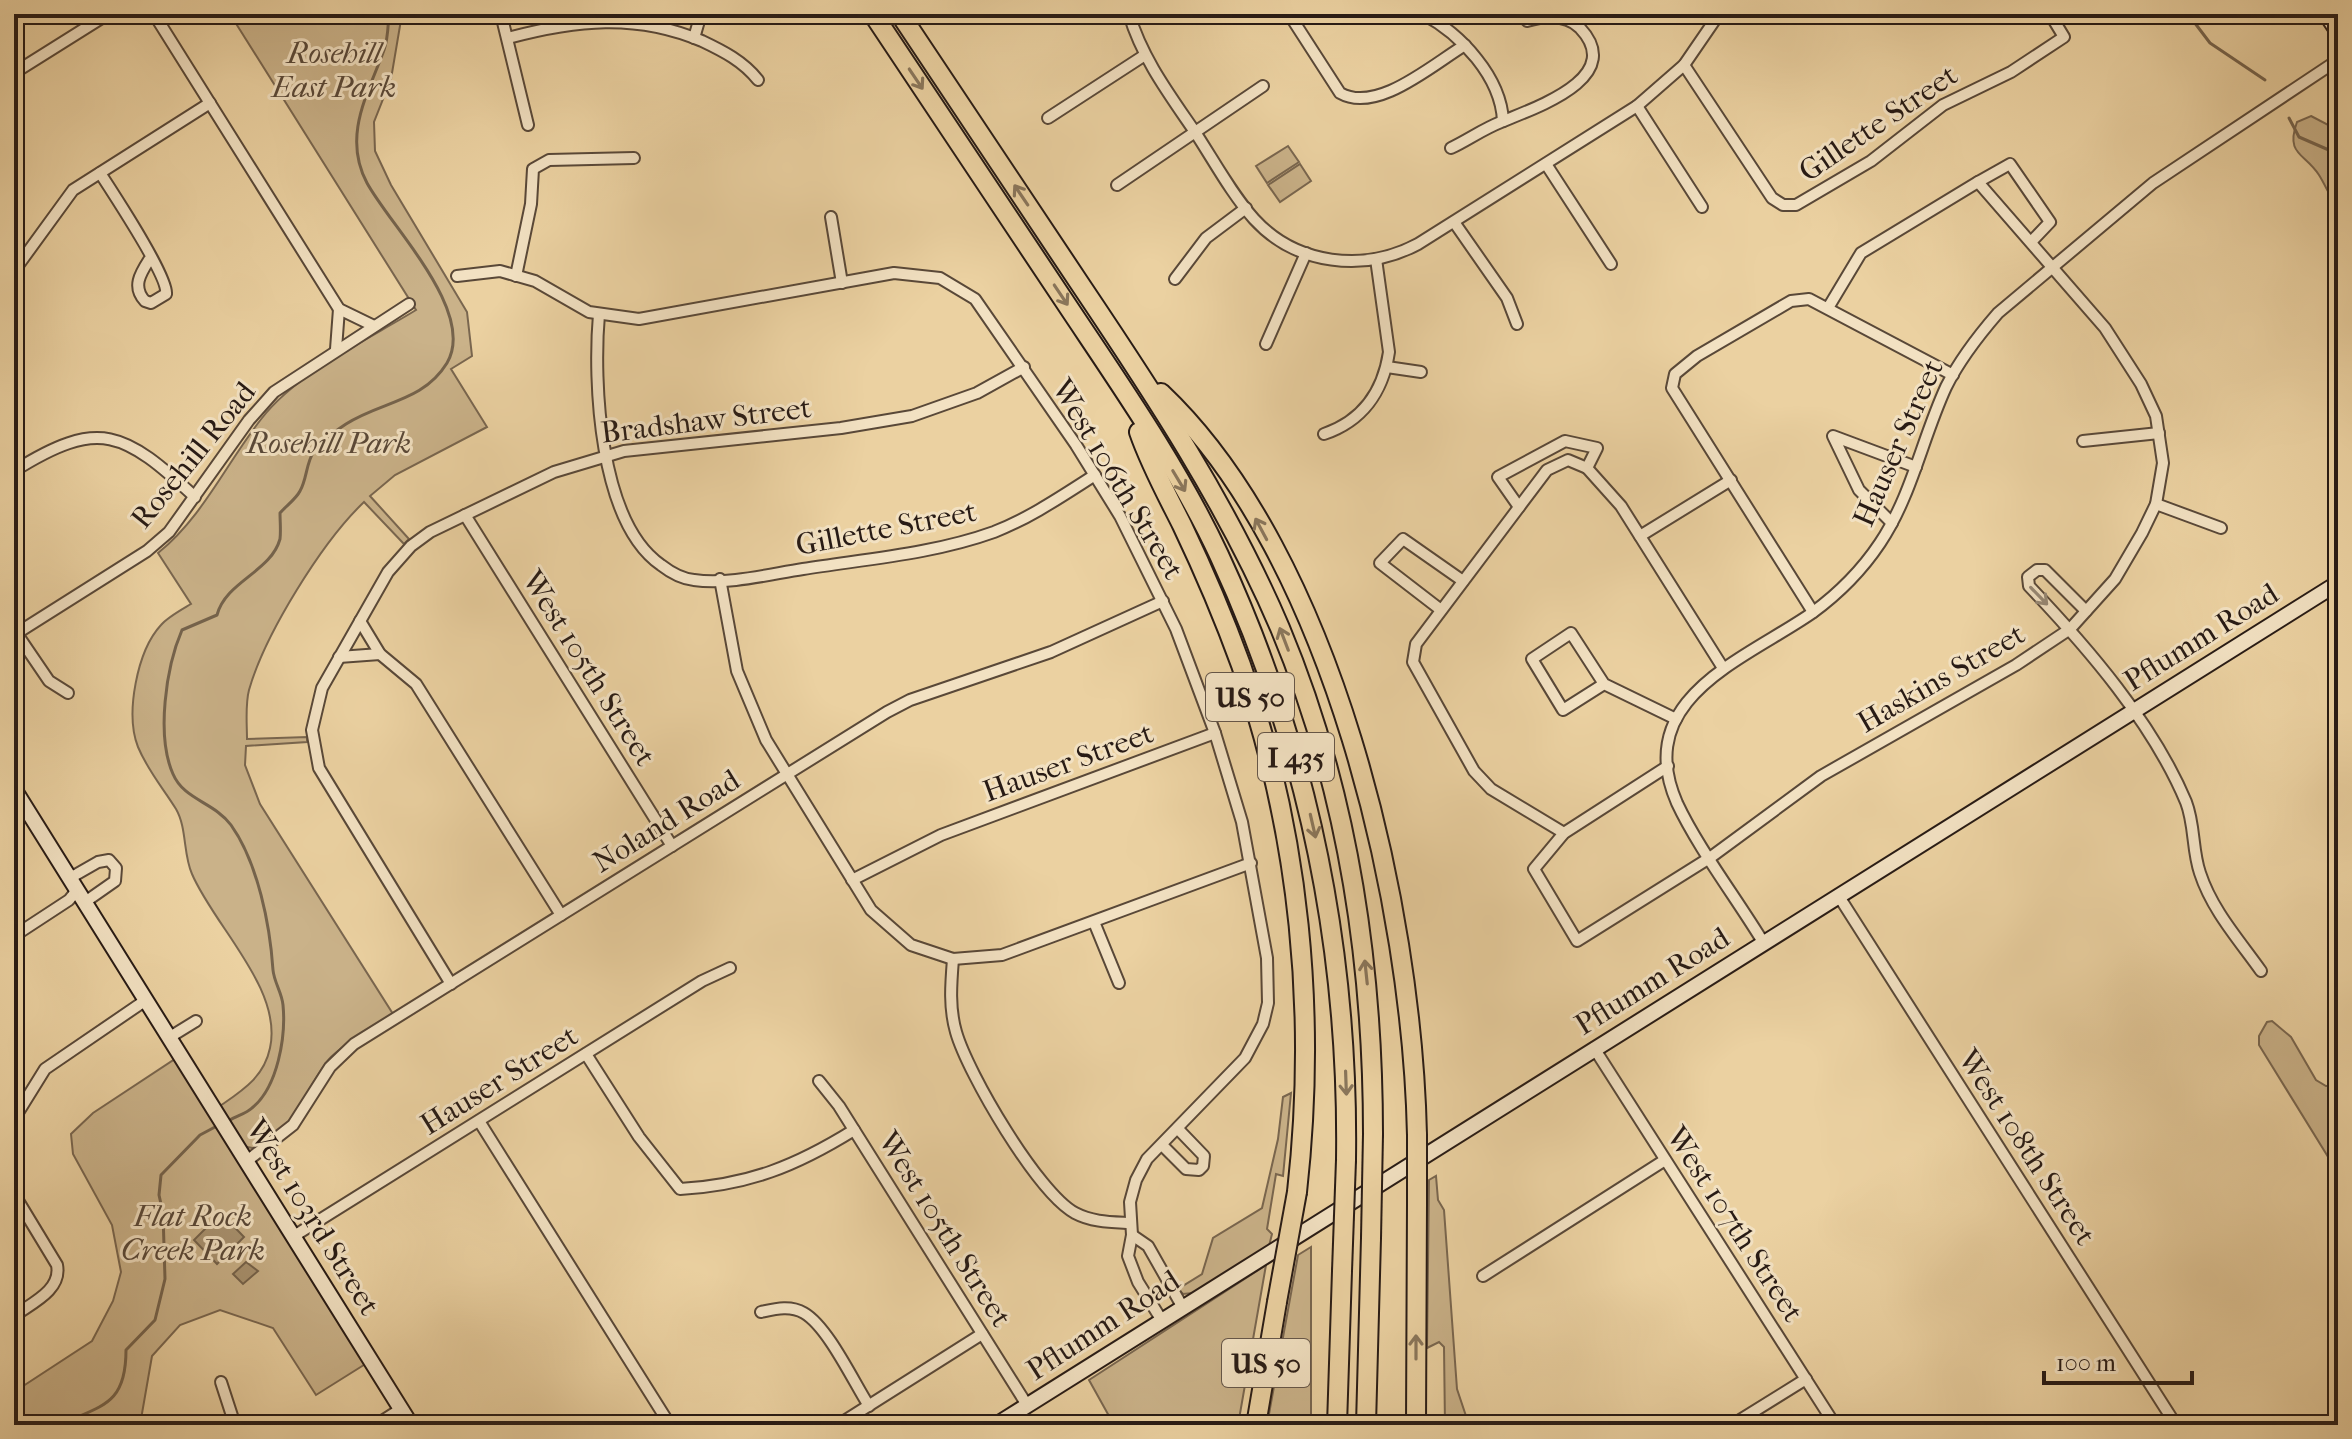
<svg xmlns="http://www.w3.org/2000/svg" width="2352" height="1439" font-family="'IM FELL French Canon',serif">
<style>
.green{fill:#cab289;stroke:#79664f;stroke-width:2}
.water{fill:#a99371;stroke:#75634c;stroke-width:2}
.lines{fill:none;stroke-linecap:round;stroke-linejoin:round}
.stream{stroke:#75634c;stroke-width:3}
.minor-casing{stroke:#594838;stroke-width:14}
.secondary-casing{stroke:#281b15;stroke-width:18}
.motorway-casing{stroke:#281b15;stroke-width:22}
.minor{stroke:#f2e1c2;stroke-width:10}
.secondary{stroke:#f2e1c2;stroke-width:14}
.motorway{stroke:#ebd1a1;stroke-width:18}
.motorway-bridge-casing{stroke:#281b15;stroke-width:22;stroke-linecap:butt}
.motorway-bridge{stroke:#ebd1a1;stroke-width:18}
.oneway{stroke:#8a765b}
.oneway2{stroke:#978874}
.labels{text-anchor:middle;stroke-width:6;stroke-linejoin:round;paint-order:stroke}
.shield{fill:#f2e1c2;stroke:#655649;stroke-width:2}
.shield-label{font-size:28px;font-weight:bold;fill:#281b15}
.park-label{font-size:30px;font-style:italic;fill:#594838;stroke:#f2e1c2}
.street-label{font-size:30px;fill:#281b15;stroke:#f2e1c2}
</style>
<rect width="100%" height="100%" fill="#ebd1a1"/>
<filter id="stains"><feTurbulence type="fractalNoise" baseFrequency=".0025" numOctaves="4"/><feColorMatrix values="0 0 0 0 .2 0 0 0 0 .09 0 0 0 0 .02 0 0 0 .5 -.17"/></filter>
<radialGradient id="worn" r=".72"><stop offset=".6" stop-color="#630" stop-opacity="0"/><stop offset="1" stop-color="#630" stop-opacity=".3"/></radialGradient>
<g class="green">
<path d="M230 14H402L391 79 374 122 375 151 391 185 467 312 472 356 451 369 487 427 395 475 370 496 409 539 404 544 364 502C322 542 265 634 249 690 245 705 247 724 247 739L307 737V742L246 746 245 765 260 804 393 1014C372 1027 350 1040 331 1057 312 1075 280 1162 244 1146L220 1106C243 1090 264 1077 270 1048 283 989 214 926 192 874 183 854 187 828 176 809 163 788 148 771 138 747 125 714 137 651 161 625 168 617 181 610 191 604L158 553C203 517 227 462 262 418 297 373 367 340 416 310Z"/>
<path d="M2311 116 2338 130V208C2330 198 2326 186 2319 175 2305 153 2285 155 2297 122Z"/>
<path d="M1288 146 1299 162 1267 183 1256 166Z"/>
<path d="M1300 164 1311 181 1280 202 1268 185Z"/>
<path d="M2272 1021 2291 1037 2316 1080 2326 1086 2338 1085V1173L2259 1045V1036L2267 1022Z"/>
<path d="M175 1059 367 1363 316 1395 273 1328 220 1310 180 1325 152 1356 140 1425H14V1392L92 1341 113 1301 121 1272 112 1225 73 1154 71 1134 93 1113Z"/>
<path d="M1291 1093 1283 1176 1276 1174 1267 1229 1272 1234 1269 1246 1193 1293 1183 1294 1178 1289 1202 1274 1213 1238 1262 1208 1278 1139 1283 1097Z"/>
<path d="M1436 1176 1438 1200 1444 1210 1457 1389 1469 1425H1445L1444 1347 1439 1342 1427 1348 1429 1180Z"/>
<path d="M1311 1247V1425H1267L1298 1255Z"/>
<path d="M1266 1265 1238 1425H1114L1089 1380Z"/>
</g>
<g class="water">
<path d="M221 1213 244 1237 217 1264 194 1240Z"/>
<path d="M246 1262 258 1271 243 1284 233 1274Z"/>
</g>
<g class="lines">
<g class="stream">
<path d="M2188 14 2210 43 2265 80"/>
<path d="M2289 118 2299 137 2338 154"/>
<path d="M230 1120C237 1116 247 1113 252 1108 278 1087 286 1036 283 1005 282 993 274 982 273 970 270 925 258 863 231 825 214 802 184 800 173 774 156 736 166 667 182 630L217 615C226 581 271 572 280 539 281 531 280 521 280 513 286 506 296 499 300 491 307 479 306 463 314 451 319 443 337 430 346 424 382 401 423 402 447 363 477 312 391 227 367 183 342 136 368 94 384 50 388 39 388 26 389 14"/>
<path d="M60 1425C101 1405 126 1406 126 1350L155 1320 165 1279 163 1213 159 1195 161 1175 200 1135 215 1127"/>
</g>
<defs>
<g id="minor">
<path d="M154 14 339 309 374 326"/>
<path d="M501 14 528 125"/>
<path d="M1129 14C1142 58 1169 94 1195 132 1214 161 1231 193 1254 219 1296 265 1364 273 1418 244L1637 106 1684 65 1719 14"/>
<path d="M1289 14 1340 93C1377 114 1432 65 1465 45"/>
<path d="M1423 14C1461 34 1501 77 1503 121"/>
<path d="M508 38C575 20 636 13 702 41 723 51 743 61 758 80"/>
<path d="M694 38 701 14"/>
<path d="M1684 65 1772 198 1783 205H1796L1871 161 1943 105 2011 72 2064 37 2050 14"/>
<path d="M14 73 108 14"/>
<path d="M1637 106 1702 207"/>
<path d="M1048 118 1145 55"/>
<path d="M1451 148C1468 140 1483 129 1501 122 1534 108 1627 78 1580 28 1566 14 1545 16 1527 21"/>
<path d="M1546 164 1611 264"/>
<path d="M100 173C113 193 169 278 166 294L151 303 145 301C132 287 140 274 149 260"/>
<path d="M1978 182 2010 164 2050 222 2031 242"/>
<path d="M1117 185 1263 86"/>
<path d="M831 217 842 283"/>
<path d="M1454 222 1507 298 1517 324"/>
<path d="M14 271 73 190 210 103"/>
<path d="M457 276 500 271 535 281 589 312 639 319 894 273 940 278 975 299 1076 445 1120 516 1176 629 1215 733 1242 822 1267 958 1268 1003 1263 1024 1245 1058 1147 1159 1136 1180 1130 1202 1132 1235 1128 1256 1138 1282 1161 1319"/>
<path d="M516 276 531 204 533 169 549 160 634 158"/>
<path d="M1175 279 1206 238 1246 208"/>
<path d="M599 314C593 382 599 522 661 565 670 572 683 579 694 580 728 585 770 574 803 569 866 559 933 554 994 532 1030 518 1062 496 1095 475"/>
<path d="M1266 344 1306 253"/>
<path d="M336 349 339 309"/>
<path d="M1387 367 1421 372"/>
<path d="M1324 434C1362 421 1383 392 1389 352L1376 259"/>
<path d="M2083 441 2159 433"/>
<path d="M14 471C100 417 124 432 195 497"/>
<path d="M2156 504 2221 528"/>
<path d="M1519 507 1498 477 1565 441 1597 448 1587 468"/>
<path d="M465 515 672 846"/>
<path d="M1892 523 1859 490 1833 436 1916 467"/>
<path d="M1640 536 1731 480"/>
<path d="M720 579 737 671 766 740 871 910 911 945 953 959 1002 955 1251 863"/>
<path d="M1441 610 1380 563 1403 539 1463 581"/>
<path d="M2086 611 2045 570H2037L2028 577 2029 586C2087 647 2153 723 2186 802 2195 825 2192 850 2200 873 2212 910 2239 940 2261 971"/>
<path d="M1813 612 1672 388 1675 374 1697 356 1791 301 1809 299 1953 375"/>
<path d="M360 621 380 654 416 684 561 915"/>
<path d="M17 634 49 681 68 693"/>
<path d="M14 635 147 551 169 532 249 420 274 392 409 304"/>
<path d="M339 657 380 654"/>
<path d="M1604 684 1563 710 1532 659 1571 633 1604 684 1676 719"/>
<path d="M1668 766 1564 833 1534 869 1577 941 1711 857 1821 776 2016 665 2070 629 2115 579 2142 533 2156 504 2163 463 2156 416 2141 384 2105 328 1978 182 1861 253 1828 308"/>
<path d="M1564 833 1491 789 1474 771 1413 662 1416 644 1547 470 1568 460 1587 468 1621 506 1723 668"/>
<path d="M70 878 98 862 109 860 116 868 115 881 85 902"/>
<path d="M852 880 941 835 1215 733"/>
<path d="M1838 895 2176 1425"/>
<path d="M1094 922 1119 983"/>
<path d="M14 936 69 900 77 890"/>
<path d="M1763 942C1737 899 1698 848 1677 803 1631 698 1746 659 1812 613 1838 594 1862 570 1880 543 1912 495 1922 439 1946 387 1960 359 1978 336 1998 313L2153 183 2338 60"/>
<path d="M953 959C951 984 949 1008 956 1032 968 1074 1038 1193 1075 1213 1092 1222 1110 1222 1129 1223"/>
<path d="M451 984 319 768 312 730 322 688 388 572 411 546 430 532 554 472 624 451 841 428 912 416 977 393 1024 367"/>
<path d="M170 1037 196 1021"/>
<path d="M1594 1048 1835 1425"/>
<path d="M586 1054 639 1137 680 1189C749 1185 796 1166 854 1130"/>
<path d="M819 1081 839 1106 1027 1405"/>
<path d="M14 1119 45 1069 146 1000"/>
<path d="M479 1121 670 1425"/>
<path d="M1162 1145 1186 1169 1199 1170 1203 1166 1204 1156 1178 1129"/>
<path d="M247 1161 293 1125 330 1067 354 1044 887 712 910 700 1051 652 1163 601"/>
<path d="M14 1194 57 1265C62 1290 32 1303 14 1316"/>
<path d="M1132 1235 1148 1246 1182 1306"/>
<path d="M294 1236 702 981 730 968"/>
<path d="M1483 1276 1665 1160"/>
<path d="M761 1312C775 1309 790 1305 804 1313 828 1327 853 1381 869 1406"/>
<path d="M221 1382 235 1425"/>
<path d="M376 1425 401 1409"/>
<path d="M838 1425 982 1334"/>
<path d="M1732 1425 1806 1379"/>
</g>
<g id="secondary">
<path d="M2326 14 2338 32"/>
<path d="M14 789 411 1425"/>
<path d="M996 1425 2338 583"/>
</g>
<g id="motorway">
<path d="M873 14C938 111 1003 208 1067 305 1121 386 1178 467 1219 555 1308 747 1349 949 1346 1160"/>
<path d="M900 14C960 104 1020 194 1080 284 1154 394 1228 506 1280 628 1347 788 1373 962 1373 1134"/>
<path d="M1161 393C1333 556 1412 905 1417 1135"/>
<path d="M1139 432C1150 464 1167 495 1182 525 1204 571 1224 618 1241 665 1300 834 1317 1014 1297 1192"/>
<path d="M1256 1425 1277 1302"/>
<path d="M1337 1425 1342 1271"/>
<path d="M1366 1425 1371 1238"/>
<path d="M1416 1425 1417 1204"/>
</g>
</defs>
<use href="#minor" class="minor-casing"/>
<use href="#secondary" class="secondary-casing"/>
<use href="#motorway" class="motorway-casing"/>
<use href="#minor" class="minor"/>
<use href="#secondary" class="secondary"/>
<use href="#motorway" class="motorway"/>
<defs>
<g id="motorway-bridge">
<path d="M1417 1135V1204"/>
<path d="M1371 1238 1373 1134"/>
<path d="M1342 1271 1346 1160"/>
<path d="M1277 1302 1297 1192"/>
</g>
</defs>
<use href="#motorway-bridge" class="motorway-bridge-casing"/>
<use href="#motorway-bridge" class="motorway-bridge"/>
</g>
<defs><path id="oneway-shaft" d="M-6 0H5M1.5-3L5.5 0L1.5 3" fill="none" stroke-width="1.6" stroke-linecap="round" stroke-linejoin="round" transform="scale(2)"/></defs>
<g class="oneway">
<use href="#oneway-shaft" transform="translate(916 79) rotate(56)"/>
<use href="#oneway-shaft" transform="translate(1021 195) rotate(-124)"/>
<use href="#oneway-shaft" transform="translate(1061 295) rotate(56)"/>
<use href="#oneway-shaft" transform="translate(1179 481) rotate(59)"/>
<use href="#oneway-shaft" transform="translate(1261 529) rotate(-118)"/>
<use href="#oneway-shaft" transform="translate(1284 639) rotate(-111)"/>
<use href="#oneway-shaft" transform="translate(1313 826) rotate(77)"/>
<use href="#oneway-shaft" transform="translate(1366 972) rotate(-96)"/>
<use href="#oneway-shaft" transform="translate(1346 1083) rotate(88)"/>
<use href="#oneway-shaft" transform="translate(1416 1347) rotate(-90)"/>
</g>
<use class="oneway2" href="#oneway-shaft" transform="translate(2039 596) rotate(46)"/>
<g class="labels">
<g class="shield">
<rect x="1206" y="673" width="88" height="48" rx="6"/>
<rect x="1258" y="733" width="76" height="48" rx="6"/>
<rect x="1222" y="1339" width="88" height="48" rx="6"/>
</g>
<g class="shield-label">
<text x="1250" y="707">US 50</text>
<text x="1296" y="767">I 435</text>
<text x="1266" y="1373">US 50</text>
</g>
<g class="park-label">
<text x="334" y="63">Rosehill<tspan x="334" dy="34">East Park</tspan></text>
<text x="329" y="453">Rosehill Park</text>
<text x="193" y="1226">Flat Rock<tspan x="193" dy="34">Creek Park</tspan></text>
</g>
<g class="street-label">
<text transform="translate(1878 123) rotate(-34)" y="10">Gillette Street</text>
<text transform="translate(706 420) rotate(-7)" y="10">Bradshaw Street</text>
<text transform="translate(1898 443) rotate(-66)" y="10">Hauser Street</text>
<text transform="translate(193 455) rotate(-51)" y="10">Rosehill Road</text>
<text transform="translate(1118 479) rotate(59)" y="10">West 106th Street</text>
<text transform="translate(886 528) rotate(-11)" y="10">Gillette Street</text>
<text transform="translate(2201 637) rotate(-32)" y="10">Pflumm Road</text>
<text transform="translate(589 668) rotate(58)" y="10">West 105th Street</text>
<text transform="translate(1941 678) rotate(-30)" y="10">Haskins Street</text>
<text transform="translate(1068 762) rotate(-20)" y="10">Hauser Street</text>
<text transform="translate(666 821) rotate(-32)" y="10">Noland Road</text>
<text transform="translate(1652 981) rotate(-32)" y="10">Pflumm Road</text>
<text transform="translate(499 1080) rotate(-32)" y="10">Hauser Street</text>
<text transform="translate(2027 1147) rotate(57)" y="10">West 108th Street</text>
<text transform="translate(313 1217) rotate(58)" y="10">West 103rd Street</text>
<text transform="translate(1735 1224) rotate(57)" y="10">West 107th Street</text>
<text transform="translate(945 1229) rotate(58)" y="10">West 105th Street</text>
<text transform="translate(1103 1325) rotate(-33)" y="10">Pflumm Road</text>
</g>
</g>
<rect width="2352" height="1439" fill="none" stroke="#ebd1a1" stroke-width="48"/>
<rect x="16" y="16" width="2320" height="1407" fill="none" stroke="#281b15" stroke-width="4"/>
<rect x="24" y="24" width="2304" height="1391" fill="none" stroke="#281b15" stroke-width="2"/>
<path d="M2044 1371v12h148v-12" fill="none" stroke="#281b15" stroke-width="4"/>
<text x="2056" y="1371" font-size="24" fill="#281b15" stroke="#f2e1c2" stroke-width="6" paint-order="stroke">100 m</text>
<rect width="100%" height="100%" filter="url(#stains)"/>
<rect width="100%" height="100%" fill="url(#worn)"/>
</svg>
